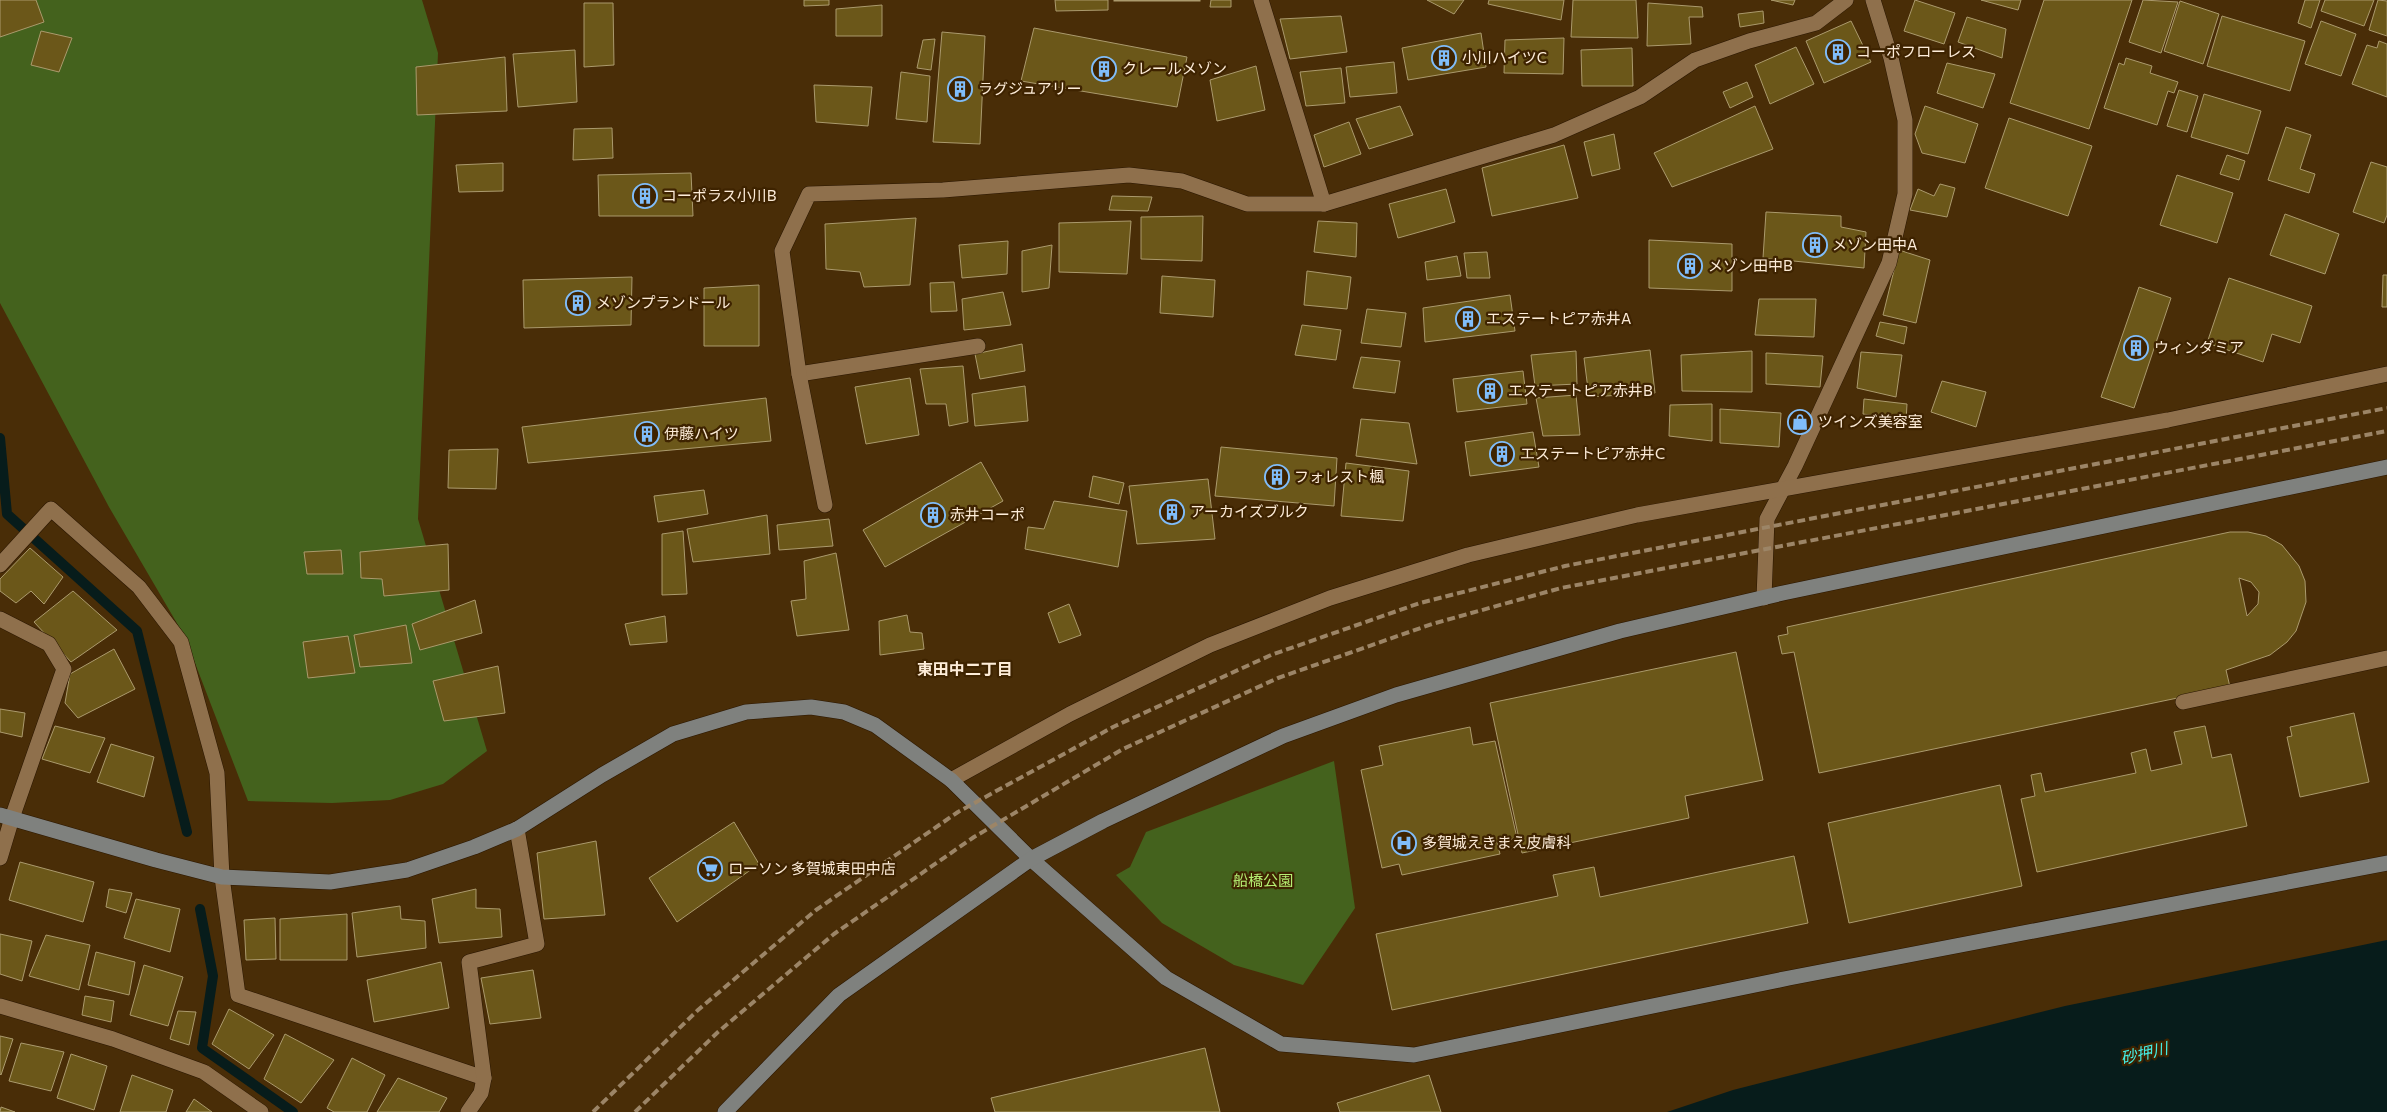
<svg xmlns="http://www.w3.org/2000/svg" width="2387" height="1112" font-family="Commissioner,'Noto Sans JP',sans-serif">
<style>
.green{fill:#44621d}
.water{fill:#071c1b}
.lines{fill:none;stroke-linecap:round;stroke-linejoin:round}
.stream{stroke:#071c1b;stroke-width:10}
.building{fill:#6b5719;stroke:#ab9a6d;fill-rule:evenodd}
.street-casing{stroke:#2a1600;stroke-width:16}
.secondary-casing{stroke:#2a1600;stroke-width:16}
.street{stroke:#8f704c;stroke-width:15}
.secondary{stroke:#7f817e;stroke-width:15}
.rail{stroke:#9c8567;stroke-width:4;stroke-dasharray:8 4;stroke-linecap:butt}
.labels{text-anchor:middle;stroke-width:4.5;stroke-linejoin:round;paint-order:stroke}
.poi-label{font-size:15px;fill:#fdecd8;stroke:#3e2300;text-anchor:start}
.park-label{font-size:15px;fill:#b5ef72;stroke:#3e2300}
.neighbourhood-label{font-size:16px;font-weight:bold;fill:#fdecd8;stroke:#3e2300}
.water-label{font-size:16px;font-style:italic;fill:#44ece3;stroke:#3e2300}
</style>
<rect width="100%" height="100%" fill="#492d07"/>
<g class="green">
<path d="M0 0H422L438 53 418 519 487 751 443 784 390 800 332 803 248 801 185 637 109 507 0 303Z"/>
<path d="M1334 761 1355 908 1303 985 1234 965 1162 923 1116 875 1130 867 1146 832Z"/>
</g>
<path class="water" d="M2387 940V1112H1667L1733 1090 2065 1006Z"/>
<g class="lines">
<g class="stream">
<path d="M0 438 7 514 137 631 187 832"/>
<path d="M200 909 213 976 202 1048 293 1112"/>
</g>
</g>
<g class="building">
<path d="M0 0H36L44 22 0 37Z"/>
<path d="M804 0H829V5L804 6Z"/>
<path d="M1055 0H1108V10L1056 11Z"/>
<rect x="1114" y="0" width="86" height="1"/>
<path d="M1211 0H1231V7H1210Z"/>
<path d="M1427 0H1464L1454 14Z"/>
<path d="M1489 0H1564L1561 20 1488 4Z"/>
<path d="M1573 0H1636L1638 38 1571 37Z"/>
<path d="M1771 0H1795L1793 5Z"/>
<path d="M1915 0 1955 13 1944 44 1904 31Z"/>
<path d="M1981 0H2021L2018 10Z"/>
<path d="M2044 0H2132L2089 129 2010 103Z"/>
<path d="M2143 0 2178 2 2161 53 2129 42Z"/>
<path d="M2305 0H2320L2311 28 2298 23Z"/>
<path d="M2325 0H2374L2364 26 2321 11Z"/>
<path d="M2378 0 2387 1V36L2369 30Z"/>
<path d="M2180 1 2219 14 2203 64 2164 51Z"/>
<path d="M584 3H613L614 65 584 67Z"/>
<path d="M1648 3 1702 7 1703 17H1689L1691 44 1647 46Z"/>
<path d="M882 5V36H836V9Z"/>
<path d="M1763 11 1764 23 1740 27 1738 14Z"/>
<path d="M1341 16 1347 52 1290 59 1280 19Z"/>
<path d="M2222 16 2305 41 2290 91 2207 66Z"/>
<path d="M1967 17 2006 29 2002 58 1958 42Z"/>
<path d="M1851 21 1871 62 1824 83 1806 41Z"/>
<path d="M2321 21 2356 34 2341 76 2305 64Z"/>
<path d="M1034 28 1187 57 1177 107 1021 81Z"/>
<path d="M41 31 72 38 59 72 31 65Z"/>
<path d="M942 32 985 36 980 144 933 142Z"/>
<path d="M1481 33 1486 67 1408 80 1402 48Z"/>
<path d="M1564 38 1563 74 1504 73 1505 40Z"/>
<path d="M935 39 931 70 917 68 923 40Z"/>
<path d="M2379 41 2387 44V97L2352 84 2367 45 2377 48Z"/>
<path d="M1796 47 1814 84 1770 104 1755 65Z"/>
<path d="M1632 48 1633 86H1582L1581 50Z"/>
<path d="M575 50 577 102 518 107 513 54Z"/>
<path d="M505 57 507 111 417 115 416 67Z"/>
<path d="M2126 58 2152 66 2150 73 2178 82 2174 93 2168 91 2157 125 2104 108 2119 63 2124 65Z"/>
<path d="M1394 62 1397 93 1350 97 1346 67Z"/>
<path d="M1947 63 1995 74 1983 108 1937 93Z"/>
<path d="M1256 66 1265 110 1217 121 1210 80Z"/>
<path d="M1341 68 1345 103 1306 106 1300 72Z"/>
<path d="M901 72 930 76 927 122 896 119Z"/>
<path d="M1747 82 1753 97 1730 108 1723 92Z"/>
<path d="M814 85 872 87 868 126 816 122Z"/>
<path d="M2179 90 2198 96 2187 132 2167 126Z"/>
<path d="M2204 94 2261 111 2248 154 2191 137Z"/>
<path d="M1400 106 1413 135 1369 149 1356 119Z"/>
<path d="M1755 106 1773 149 1672 187 1654 153Z"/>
<path d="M1925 106 1978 124 1965 163 1922 153 1915 134Z"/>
<path d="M2009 118 2092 146 2068 216 1985 188Z"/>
<path d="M1349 122 1361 154 1324 167 1314 135Z"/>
<path d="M2286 127 2311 135 2300 169 2315 174 2309 193 2268 180Z"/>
<path d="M612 128 613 158 573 160 574 129Z"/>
<path d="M1614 134 1620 169 1592 176 1584 142Z"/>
<path d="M1564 145 1578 198 1492 216 1482 168Z"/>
<path d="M2227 155 2245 161 2239 180 2220 174Z"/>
<path d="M2371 162 2387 167V215L2384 223 2353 212Z"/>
<path d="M503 163V191L459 192 456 165Z"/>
<path d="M691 173 693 216H599L598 175Z"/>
<path d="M2177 175 2233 193 2217 243 2160 225Z"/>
<path d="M1940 184 1955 188 1947 217 1910 210 1918 189 1934 196Z"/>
<path d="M1446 189 1455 222 1398 238 1389 204Z"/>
<path d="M1112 196 1152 197 1148 211 1109 210Z"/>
<path d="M1766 212 1841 216V227L1866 232 1864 268 1763 258Z"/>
<path d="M2285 214 2339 234 2325 274 2270 255Z"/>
<path d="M1203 216 1202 261 1141 259V217Z"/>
<path d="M916 218 910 285 864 287 860 272 826 269 825 224Z"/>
<path d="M1131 221 1127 274 1059 272V223Z"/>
<path d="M1318 221 1357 223 1356 257 1314 252Z"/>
<path d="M1649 240 1732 244V291L1649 288Z"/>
<path d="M1008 241 1007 274 962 278 959 245Z"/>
<path d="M1052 245 1049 288 1022 292V251Z"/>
<path d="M1899 250 1930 260 1916 323 1883 315Z"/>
<path d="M1487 252 1490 278H1467L1464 253Z"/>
<path d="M1457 256 1461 276 1427 280 1425 262Z"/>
<path d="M1307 271 1351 277 1347 309 1304 305Z"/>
<path d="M2383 275H2387V307H2382Z"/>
<path d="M1162 276 1215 280 1213 317 1160 313Z"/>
<path d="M632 277 631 325 524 328 523 280Z"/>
<path d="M2229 278 2312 306 2300 343 2272 334 2263 362 2207 343Z"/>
<path d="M954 282 957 311 931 312 930 283Z"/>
<path d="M759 285V346H704V288Z"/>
<path d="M2139 287 2171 298 2134 408 2101 397Z"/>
<path d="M1003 292 1011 325 964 330 962 299Z"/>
<path d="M1510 295 1515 331 1425 342 1423 308Z"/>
<path d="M1759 299H1816L1814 337 1755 335Z"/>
<path d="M1367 309 1406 313 1401 347 1361 343Z"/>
<path d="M1880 322 1907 327 1904 344 1876 336Z"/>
<path d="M1302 325 1341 330 1336 360 1295 355Z"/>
<path d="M1022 344 1025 371 980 379 975 354Z"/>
<path d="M1650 350 1655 393 1589 397 1584 358Z"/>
<path d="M1576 351 1577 384 1535 386 1531 355Z"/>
<path d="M1752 351V392L1682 391 1681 355Z"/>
<path d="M1861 352 1902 355 1896 397 1857 388Z"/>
<path d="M1766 353 1823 356 1820 387 1766 384Z"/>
<path d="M1361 357 1400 361 1395 393 1353 388Z"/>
<path d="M963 366 968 422 949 426 946 404H926L920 369Z"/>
<path d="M1523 371 1527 404 1457 412 1453 379Z"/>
<path d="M910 378 919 435 866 444 855 387Z"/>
<path d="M1942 381 1986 392 1976 427 1931 412Z"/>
<path d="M1025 386 1028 421 975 426 972 394Z"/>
<path d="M1576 395 1580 435 1543 436 1536 398Z"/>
<path d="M766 398 771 441 528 463 522 427Z"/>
<path d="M1864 399 1907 404 1906 421 1863 414Z"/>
<path d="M1712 404V441L1669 436 1670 405Z"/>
<path d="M1720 409 1781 413 1779 447 1720 443Z"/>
<path d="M1361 419 1409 423 1417 464 1356 456Z"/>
<path d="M1533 432 1539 467 1470 476 1465 442Z"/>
<path d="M1221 447 1337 458 1334 506 1215 496Z"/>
<path d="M498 449 496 489 448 488 449 450Z"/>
<path d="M981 462 1003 501 885 567 863 530Z"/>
<path d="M1346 463 1409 471 1403 521 1341 516Z"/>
<path d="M1093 476 1124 483 1119 504 1089 497Z"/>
<path d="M1208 479 1215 539 1137 544 1129 486Z"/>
<path d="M704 490 708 514 658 522 654 496Z"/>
<path d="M1054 501 1127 511 1118 567 1025 549 1028 527 1044 529Z"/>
<path d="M767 515 770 554 693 562 687 529Z"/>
<path d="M829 519 833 546 779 550 777 525Z"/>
<path d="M683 531 687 594 662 595V534Z"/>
<path d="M2230 532H2248L2266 536 2282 545 2299 566 2305 581 2306 602 2296 631 2287 642 2270 655 2226 670 2230 687 1819 773 1794 652 1782 654 1778 636 1788 634 1787 627ZM2239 578 2251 582 2259 592 2258 604 2247 616Z"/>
<path d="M448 544 449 590 384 596 382 579 361 578 360 552Z"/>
<path d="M30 548 63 577 44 604 31 591 16 603 0 591V579Z"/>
<path d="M341 550 343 574H307L304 552Z"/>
<path d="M836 553 849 630 797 636 791 601 806 599 804 561Z"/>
<path d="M73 591 117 630 71 662 34 622Z"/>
<path d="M475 600 482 633 420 650 412 624Z"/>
<path d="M1069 604 1081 635 1059 643 1048 613Z"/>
<path d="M907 615 910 632 922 633 924 649 880 655 879 621Z"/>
<path d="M665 616 667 642 630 645 625 624Z"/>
<path d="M406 625 412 663 360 667 354 635Z"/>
<path d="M348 636 355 673 308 678 303 642Z"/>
<path d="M114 649 135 689 78 718 65 703 70 674Z"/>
<path d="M1736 652 1763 780 1685 796 1689 818 1522 853 1490 703Z"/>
<path d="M498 666 505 713 444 721 433 681Z"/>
<path d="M0 709 25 713 22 737 0 732Z"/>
<path d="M2354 713 2369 782 2300 797 2287 737 2292 736 2290 727Z"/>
<path d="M55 726 105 738 90 773 42 759Z"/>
<path d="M2205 726 2212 758 2231 754 2247 826 2037 872 2021 799 2035 796 2031 775 2041 773 2045 792 2136 773 2131 753 2146 749 2151 771 2182 764 2174 732Z"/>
<path d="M1470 727 1473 745 1495 741 1517 838 1497 842 1500 854 1402 875 1399 864 1382 868 1361 770 1383 765 1379 746Z"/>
<path d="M111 744 154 757 144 797 97 782Z"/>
<path d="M2000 785 2022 886 1849 923 1828 823Z"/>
<path d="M734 822 759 864 677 922 649 878Z"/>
<path d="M596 841 605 915 544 919 537 853Z"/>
<path d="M1794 856 1808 923 1392 1010 1376 934 1558 896 1553 875 1594 867 1600 897Z"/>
<path d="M20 862 94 882 83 922 9 900Z"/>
<path d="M109 889 132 893 126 913 106 907Z"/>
<path d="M476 889V908L500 909 502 937 439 943 432 899Z"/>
<path d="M136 899 180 909 170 952 124 938Z"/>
<path d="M400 906 401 919 425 921 426 948 357 957 352 913Z"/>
<path d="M347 914V960H280V919Z"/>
<path d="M275 918 276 959 246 960 244 920Z"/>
<path d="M0 934 32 941 22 981 0 974Z"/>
<path d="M46 935 90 945 79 990 29 976Z"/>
<path d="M96 952 135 962 129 995 88 985Z"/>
<path d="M441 962 449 1008 374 1022 367 980Z"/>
<path d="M144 965 183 977 168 1026 130 1015Z"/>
<path d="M533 970 541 1018 490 1024 481 978Z"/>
<path d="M85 996 114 1001 111 1022 82 1015Z"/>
<path d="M229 1009 274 1035 249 1069 212 1044Z"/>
<path d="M178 1011 196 1012 189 1045 170 1039Z"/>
<path d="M285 1034 334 1060 301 1103 264 1079Z"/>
<path d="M0 1036 13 1039 1 1075 0 1074Z"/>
<path d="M21 1043 64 1052 51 1091 9 1081Z"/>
<path d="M1205 1048 1220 1112H995L991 1098Z"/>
<path d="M71 1054 107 1066 94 1110 57 1098Z"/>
<path d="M352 1058 385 1075 367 1112H334L327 1108Z"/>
<path d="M132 1075 173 1090 166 1112H120Z"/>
<path d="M1429 1075 1441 1112H1340L1337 1103Z"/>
<path d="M398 1078 447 1098 439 1112H377Z"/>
<path d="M194 1099 212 1112H186Z"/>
<path d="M1 1107 15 1112H0Z"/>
</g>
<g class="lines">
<defs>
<g id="street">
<path d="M1261 0 1324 204"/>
<path d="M799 374 978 346"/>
<path d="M825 505 799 374 782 251 809 194 943 190 1129 175 1182 181 1247 204H1324L1554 135 1640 97 1695 60 1749 41 1816 23 1846 0"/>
<path d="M0 565 51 509 139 587 181 642 217 773 222 877 238 995 484 1078"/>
<path d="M1764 598 1767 519 1795 466 1889 263 1905 194V120L1891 58 1873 0"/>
<path d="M0 619 49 644 64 669 12 818 0 858"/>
<path d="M2183 702 2387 658"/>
<path d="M951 780 1070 714 1210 645 1330 598 1468 555 1637 515 2168 420 2387 374"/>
<path d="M0 1006 113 1039 204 1072 261 1112"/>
<path d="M468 1112 481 1093 484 1078 469 962 537 944 517 829"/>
</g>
<g id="secondary">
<path d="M0 815 156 860 222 877 330 882 407 870 474 847 517 829 602 775 673 734 746 712 811 707 844 712 875 725 951 780 1031 859 1166 978 1281 1044 1414 1055 1789 978 2387 863"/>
<path d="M725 1112 839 995 1031 859 1103 821 1283 736 1396 695 1620 631 1783 593 2387 467"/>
</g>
</defs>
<use href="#street" class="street-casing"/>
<use href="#secondary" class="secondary-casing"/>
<use href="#street" class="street"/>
<use href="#secondary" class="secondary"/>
<g class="rail">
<path d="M593 1112 698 1010 816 910 958 812 1113 727 1271 655 1420 603 1565 566 2387 408"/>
<path d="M635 1112 718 1032 834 934 974 837 1123 749 1278 678 1432 624 1561 588 2387 431"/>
</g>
</g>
<defs>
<symbol id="building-ring" viewBox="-11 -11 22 22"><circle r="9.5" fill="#3e2300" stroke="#80bdfa" stroke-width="1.5"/><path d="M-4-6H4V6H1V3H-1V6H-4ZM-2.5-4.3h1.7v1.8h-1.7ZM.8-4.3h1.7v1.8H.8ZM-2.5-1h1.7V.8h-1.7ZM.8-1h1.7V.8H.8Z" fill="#80bdfa"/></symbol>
<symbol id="shop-ring" viewBox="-11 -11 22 22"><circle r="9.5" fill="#3e2300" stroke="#80bdfa" stroke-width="1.5"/><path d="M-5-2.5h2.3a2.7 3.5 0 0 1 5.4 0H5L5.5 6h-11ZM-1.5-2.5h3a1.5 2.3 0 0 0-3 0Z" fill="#80bdfa"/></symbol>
<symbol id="hospital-ring" viewBox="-11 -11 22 22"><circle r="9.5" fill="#3e2300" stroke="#80bdfa" stroke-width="1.5"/><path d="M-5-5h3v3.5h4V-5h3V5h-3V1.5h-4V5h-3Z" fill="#80bdfa"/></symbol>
<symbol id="supermarket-ring" viewBox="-11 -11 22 22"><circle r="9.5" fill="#3e2300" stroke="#80bdfa" stroke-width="1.5"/><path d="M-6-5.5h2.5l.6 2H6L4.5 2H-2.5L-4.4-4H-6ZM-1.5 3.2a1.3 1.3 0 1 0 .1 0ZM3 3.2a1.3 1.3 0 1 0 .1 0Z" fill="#80bdfa"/></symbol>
</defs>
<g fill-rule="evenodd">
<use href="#building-ring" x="1824" y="38" width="28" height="28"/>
<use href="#building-ring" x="1430" y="44" width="28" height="28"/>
<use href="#building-ring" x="1090" y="55" width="28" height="28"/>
<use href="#building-ring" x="946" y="75" width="28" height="28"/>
<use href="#building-ring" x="631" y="182" width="28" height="28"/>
<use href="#building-ring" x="1801" y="231" width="28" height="28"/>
<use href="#building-ring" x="1676" y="252" width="28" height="28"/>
<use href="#building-ring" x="564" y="289" width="28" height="28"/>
<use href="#building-ring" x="1454" y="305" width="28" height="28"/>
<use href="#building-ring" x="2122" y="334" width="28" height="28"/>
<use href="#building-ring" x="1476" y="377" width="28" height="28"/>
<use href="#shop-ring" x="1786" y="408" width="28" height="28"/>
<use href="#building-ring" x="633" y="420" width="28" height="28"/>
<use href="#building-ring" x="1488" y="440" width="28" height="28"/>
<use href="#building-ring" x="1263" y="463" width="28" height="28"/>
<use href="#building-ring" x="1158" y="498" width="28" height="28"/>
<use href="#building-ring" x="919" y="501" width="28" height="28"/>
<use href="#hospital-ring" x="1390" y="829" width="28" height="28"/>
<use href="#supermarket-ring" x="696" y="855" width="28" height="28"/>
</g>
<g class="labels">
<g class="poi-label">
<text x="1856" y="57">コーポフローレス</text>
<text x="1462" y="63">小川ハイツC</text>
<text x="1122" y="74">クレールメゾン</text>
<text x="978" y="94">ラグジュアリー</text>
<text x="662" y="201">コーポラス小川B</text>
<text x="1832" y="250">メゾン田中A</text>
<text x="1708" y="271">メゾン田中B</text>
<text x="596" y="308">メゾンプランドール</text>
<text x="1486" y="324">エステートピア赤井A</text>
<text x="2154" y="353">ウィンダミア</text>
<text x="1508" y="396">エステートピア赤井B</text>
<text x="1818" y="427">ツインズ美容室</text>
<text x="664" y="439">伊藤ハイツ</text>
<text x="1520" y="459">エステートピア赤井C</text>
<text x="1294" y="482">フォレスト楓</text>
<text x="1190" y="517">アーカイズブルク</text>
<text x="950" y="520">赤井コーポ</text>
<text x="1422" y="848">多賀城えきまえ皮膚科</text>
<text x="728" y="874">ローソン 多賀城東田中店</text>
</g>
<g class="park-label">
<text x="1263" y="886">船橋公園</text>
</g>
<g class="neighbourhood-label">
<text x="965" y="675">東田中二丁目</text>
</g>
<g class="water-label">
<text transform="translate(2144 1053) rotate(-13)" y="6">砂押川</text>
</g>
</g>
</svg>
